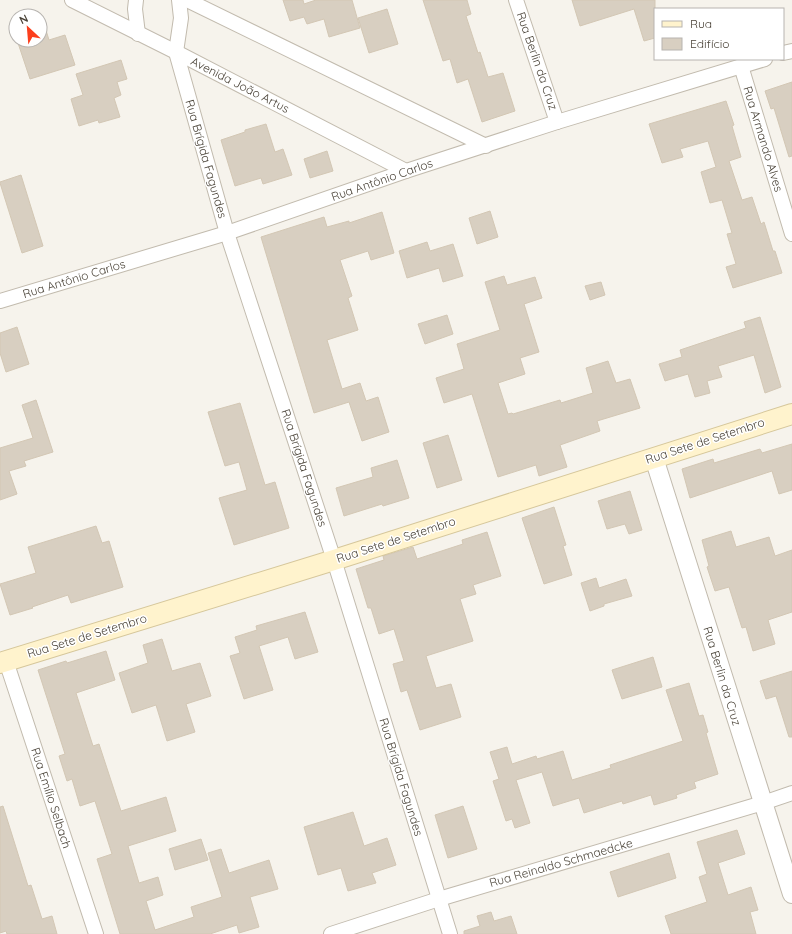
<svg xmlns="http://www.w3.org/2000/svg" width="792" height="934" font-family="Quicksand,sans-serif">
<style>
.building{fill:#d8cfc1;stroke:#d3c7b4}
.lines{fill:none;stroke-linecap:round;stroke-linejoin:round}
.minor-casing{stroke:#c2bbae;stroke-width:16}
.tertiary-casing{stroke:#c2bbae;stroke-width:20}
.secondary-casing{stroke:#d6c79b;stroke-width:22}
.minor{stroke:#fff;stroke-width:14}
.tertiary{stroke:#fff;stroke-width:18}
.secondary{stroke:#fff3cd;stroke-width:20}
.labels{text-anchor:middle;stroke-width:3;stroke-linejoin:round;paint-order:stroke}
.street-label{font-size:12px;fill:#4b4439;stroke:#fff}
</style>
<rect width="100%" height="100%" fill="#f6f3ec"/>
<g class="building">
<path d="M283 0H303L304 4 316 0H352L360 28 329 37 324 19 307 24 304 17 290 21Z"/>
<path d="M423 0H467L471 14 466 16 478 53 480 52 488 77 503 73 515 111 482 122 468 79 457 83 450 59 443 61Z"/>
<path d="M572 0H655V38L644 41 634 9 580 26Z"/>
<path d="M387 9 398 44 369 53 358 18Z"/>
<path d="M41 14 49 40 65 35 75 65 30 79 17 40H40V16H36Z"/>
<path d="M121 60 127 79 117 82 121 95 114 98 120 117 99 123 98 120 79 126 71 99 83 95 76 74Z"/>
<path d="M792 82V156L789 157 774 108 771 109 765 91Z"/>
<path d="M726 101 734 125 732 126 741 157 729 161 742 200 752 197 761 224 764 222 773 251H775L782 273 733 288 726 267 736 264 727 234 732 233 722 200 710 203 701 172 716 167 708 141 680 149 683 157 662 163 649 124Z"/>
<path d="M266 124 275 152 283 149 292 175 263 184 261 178 235 186 221 140 245 132V130Z"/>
<path d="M327 151 333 171 310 178 304 159Z"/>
<path d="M21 175 43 246 22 253 0 183V182Z"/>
<path d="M490 211 498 237 477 244 469 218Z"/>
<path d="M382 212 394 253 371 260 368 251 340 260 352 296 348 298 358 330 327 340 342 389 360 383 366 401 378 397 389 432 362 441 349 402 314 413 261 237 324 217 327 227 349 221V223Z"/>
<path d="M427 242 430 251 453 244 463 276 443 282 439 268 407 278 399 251Z"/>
<path d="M504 276 507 285 535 277 542 298 524 304 539 352 520 358 525 374 498 383 508 414 512 413 513 414 560 400 561 403 593 393 586 368 608 361 616 383 630 379 640 408 597 421 600 431 560 445 567 467 539 476 536 465 498 477 472 394 444 403 436 378 464 369 457 344 500 330 485 282Z"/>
<path d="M601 282 605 295 590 300 585 286Z"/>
<path d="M447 315 453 334 425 344 418 324Z"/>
<path d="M760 317 781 387 765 393 754 355 718 366 722 377 707 381 710 393 695 397 688 374 665 381 659 364 682 357 680 350 746 328 744 322Z"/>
<path d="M17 327 29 364 6 372 0 353V333Z"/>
<path d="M36 400 53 452 24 461 26 466 9 471 17 494 0 500V448L33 438 22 405Z"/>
<path d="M240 403 265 485 275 482 289 528 234 545 219 498 247 490 239 462 225 466 208 412Z"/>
<path d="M448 435 462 480 437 488 423 443Z"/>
<path d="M792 444V490L779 494 772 471 690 498 682 469 713 459 714 463 760 449 762 453Z"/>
<path d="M397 460 409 498 383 506 382 504 344 516 336 488 373 477 371 468Z"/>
<path d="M630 491 642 530 629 534 625 524 607 529 598 501Z"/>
<path d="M554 507 566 545 563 546 572 575 544 584 522 518Z"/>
<path d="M96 526 102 543 109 541 123 587 71 603 68 595 32 607 33 608 10 615 0 584 36 573 28 547Z"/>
<path d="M731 531 736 547 769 537 775 556 792 550V612L768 620 775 644 753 651 746 627 742 628 729 587 715 591 707 567 709 566 702 540Z"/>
<path d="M487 532 501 576 473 585 476 594 460 599 473 641 426 656 436 688 451 684 461 717 420 730 407 690 401 692 393 664 404 661 394 629 379 634 371 608H368L356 569 384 560 383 556 413 547 417 559 463 544 462 540Z"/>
<path d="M596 578 599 588 626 579 632 596 604 604V606L590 611 581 583Z"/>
<path d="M305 612 318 652 295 659 288 637 259 646 273 690 244 699 230 656 240 653 235 637 257 630 256 626Z"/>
<path d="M162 639 172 671 200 663 211 696 186 704 195 732 167 741 156 705 132 713 119 673 148 663 143 645Z"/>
<path d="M106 651 115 680 76 693 93 746 99 744 121 811 166 797 176 831 128 846 139 883 158 877 163 895 146 901 155 930 194 917 191 907 222 897 208 853 221 849 229 873 269 860 278 889 250 897 259 927 239 933 237 925 210 934H120L97 859 112 854 95 801 80 806 72 779 67 781 59 756 65 754 38 670 66 661 67 663Z"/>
<path d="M653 657 662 687 622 699 612 670Z"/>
<path d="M792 671V737H789L776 696 766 699 760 681Z"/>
<path d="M689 683 699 716 703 715 708 732 706 733 718 774 694 782 696 788 676 795 677 798 654 805 651 795 623 804 622 801 584 813 579 798 553 806 542 772 516 780 530 823 515 828 512 819 506 821 493 781 499 779 490 752 507 747 512 764 536 756 537 759 563 751 572 780 611 768 610 765 683 741 666 690Z"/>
<path d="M3 806 28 886 31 885 42 919 52 916 57 934H7L6 931 0 933V807Z"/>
<path d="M463 806 477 849 448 858 435 815Z"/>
<path d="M353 812 364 846 387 838 396 865 372 873 376 883 348 891 341 868 318 875 304 827Z"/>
<path d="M737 830 745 854 718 863 728 895 751 887 758 910 750 912 756 934H671L665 916 707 902 699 877 707 874 697 842Z"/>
<path d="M201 839 208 860 175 870 169 849Z"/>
<path d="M669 853 676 878 618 897 610 872Z"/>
<path d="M491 912 494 921 511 916 517 934H464V931L480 926 477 916Z"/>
</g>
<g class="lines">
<defs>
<g id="minor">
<path d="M72 0 176 52 406 171"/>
<path d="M136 0 135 9 138 34"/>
<path d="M179 0 181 18 176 52 227 233 334 560 450 934"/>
<path d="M187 0 486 146"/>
<path d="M516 0 557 122"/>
<path d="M783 53 792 51"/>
<path d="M741 66 792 234"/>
<path d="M0 301 227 233 406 171 557 122 765 59"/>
<path d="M6 661 96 934"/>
<path d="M331 934 439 899 763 803 792 793"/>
</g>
<path id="tertiary" d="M654 458 792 894"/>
<path id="secondary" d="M0 663 334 560 792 414"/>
</defs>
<use href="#minor" class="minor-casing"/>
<use href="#tertiary" class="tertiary-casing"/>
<use href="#secondary" class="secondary-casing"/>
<use href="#minor" class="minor"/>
<use href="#tertiary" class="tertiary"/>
<use href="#secondary" class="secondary"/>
</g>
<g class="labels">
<g class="street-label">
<text transform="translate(537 61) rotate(71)" y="4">Rua Berlin da Cruz</text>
<text transform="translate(240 85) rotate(27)" y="4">Avenida João Artus</text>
<text transform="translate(763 139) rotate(73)" y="4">Rua Armando Alves</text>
<text transform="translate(206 159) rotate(74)" y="4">Rua Brígida Fagundes</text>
<text transform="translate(382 180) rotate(-19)" y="4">Rua Antônio Carlos</text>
<text transform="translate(74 279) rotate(-17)" y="4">Rua Antônio Carlos</text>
<text transform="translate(705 441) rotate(-18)" y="4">Rua Sete de Setembro</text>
<text transform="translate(304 468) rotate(72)" y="4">Rua Brígida Fagundes</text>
<text transform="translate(396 540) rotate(-18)" y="4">Rua Sete de Setembro</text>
<text transform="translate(87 636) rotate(-17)" y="4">Rua Sete de Setembro</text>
<text transform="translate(722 676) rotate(73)" y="4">Rua Berlin da Cruz</text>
<text transform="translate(401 777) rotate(73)" y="4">Rua Brígida Fagundes</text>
<text transform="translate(51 798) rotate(72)" y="4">Rua Emílio Selbach</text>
<text transform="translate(561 863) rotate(-16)" y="4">Rua Reinaldo Schmaedcke</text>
</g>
</g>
<rect x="654" y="8" width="130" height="52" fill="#ffffff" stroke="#b7b4b0"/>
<rect x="662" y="21" width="20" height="6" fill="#fff3cd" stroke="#b7b4b0"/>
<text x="690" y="28" font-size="12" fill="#4b4439">Rua</text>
<rect x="662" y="38" width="20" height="12" fill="#d8cfc1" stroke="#b7b4b0"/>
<text x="690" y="48" font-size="12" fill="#4b4439">Edifício</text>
<g transform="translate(28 28) rotate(334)"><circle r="19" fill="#ffffff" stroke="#b7b4b0"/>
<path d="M0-3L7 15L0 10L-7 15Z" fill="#fc3f1d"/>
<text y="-6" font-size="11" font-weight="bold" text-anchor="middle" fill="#4b4439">N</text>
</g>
</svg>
